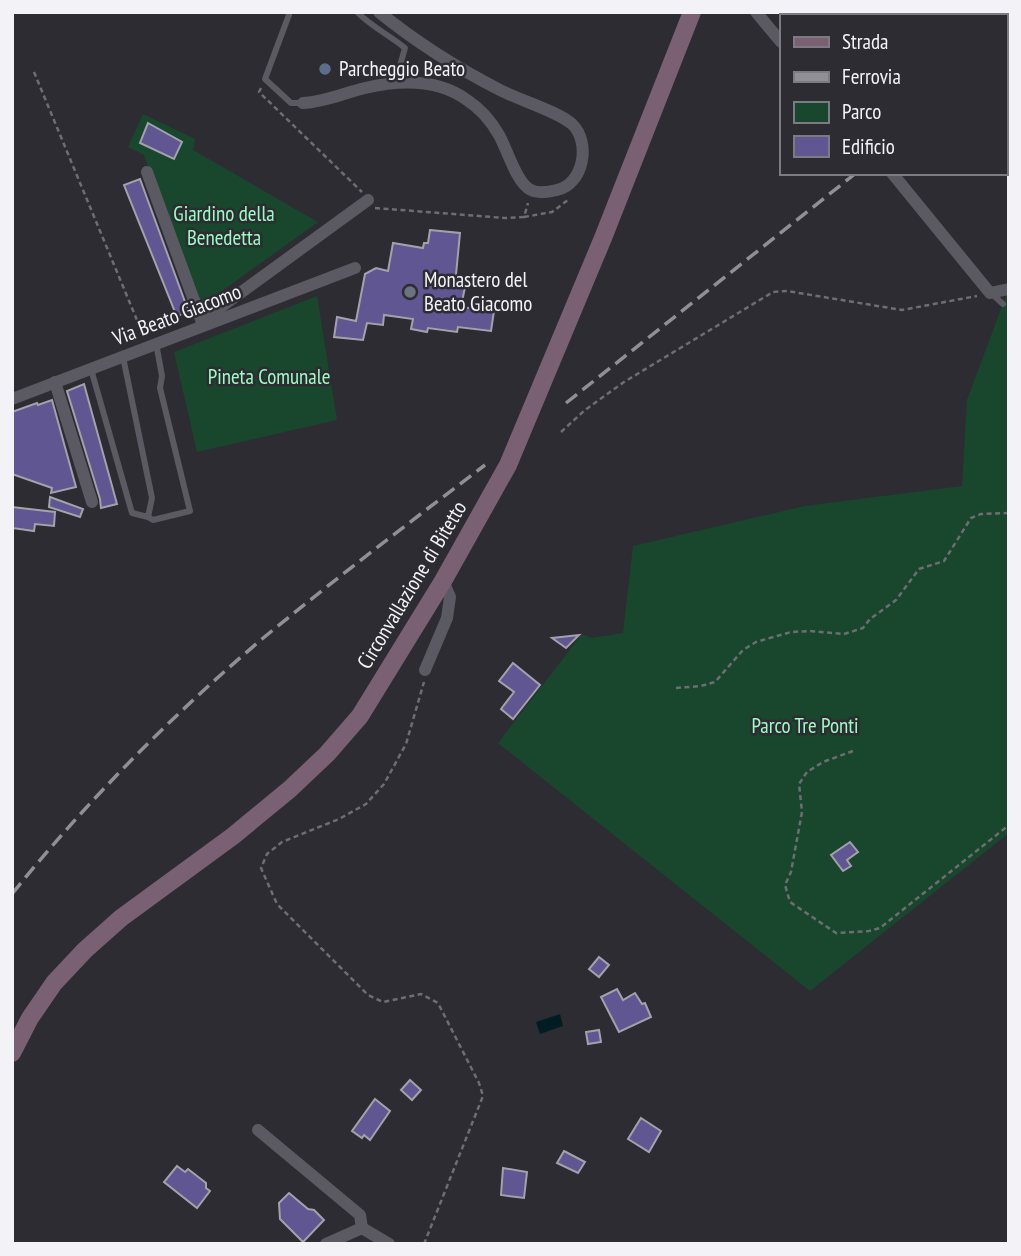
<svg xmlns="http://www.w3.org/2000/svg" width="1021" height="1256" font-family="'PT Sans Narrow',sans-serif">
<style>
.green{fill:#19472e}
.water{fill:#001d23}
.building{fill:#5f5692;stroke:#a2a2aa;stroke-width:2}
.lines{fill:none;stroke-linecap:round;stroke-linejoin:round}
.path{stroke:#6e6d73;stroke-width:2.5;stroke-dasharray:5 3.5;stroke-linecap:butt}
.service{stroke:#5b5a62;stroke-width:6}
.minor{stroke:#5b5a62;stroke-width:12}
.secondary{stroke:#796173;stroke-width:18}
.rail{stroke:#908f95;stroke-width:3.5;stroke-dasharray:14 7;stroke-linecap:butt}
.service-dot{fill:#5c6f8a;stroke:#2d2c33;stroke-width:2.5}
.worship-dot{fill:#6b7280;stroke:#2d2c33;stroke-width:2.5}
.labels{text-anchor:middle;stroke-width:5;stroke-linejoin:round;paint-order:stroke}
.poi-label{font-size:21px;fill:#f3f2f7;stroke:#2d2c33;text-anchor:start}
.park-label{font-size:21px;fill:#99fdc2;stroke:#2d2c33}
.street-label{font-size:21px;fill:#f3f2f7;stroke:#2d2c33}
</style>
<rect width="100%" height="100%" fill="#2d2c33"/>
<g class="green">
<path d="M143 114 195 139 193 150 318 222 211 299 207 298 201 302 196 299 144 155 128 147Z"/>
<path d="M1007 293 1009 833 810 991 498 743 582 634 592 638 623 633 633 546 805 506 962 486 967 400Z"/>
<path d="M317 296 337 420 197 452 174 352Z"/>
</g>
<path class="water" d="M560 1014 563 1026 540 1034 536 1022Z"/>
<g class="building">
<path d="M148 123 182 142 174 159 140 143Z"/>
<path d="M140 179 188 310 177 317 124 185Z"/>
<path d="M430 230 460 233 455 285 465 287 461 307 494 311 491 331 458 327 457 332 428 328 427 332 411 329 413 319 384 315 383 325 367 323 363 340 334 337 337 317 356 321 365 274 376 268 388 271 393 243 423 248 424 243H428Z"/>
<path d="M84 384 117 504 101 508 100 499 67 391Z"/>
<path d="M52 400 76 487 51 493 52 488 12 474V412L37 403 38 405Z"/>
<path d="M50 497 83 509 80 517 49 507Z"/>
<path d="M12 507 55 512 54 526 35 524 34 531 12 528Z"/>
<path d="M579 635 566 648 552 638Z"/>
<path d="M513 663 540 685 513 719 501 709 514 692 499 681Z"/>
<path d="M850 842 858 852 847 860 851 866 843 871 831 855Z"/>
<path d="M599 957 609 965 599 977 589 969Z"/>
<path d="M617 989 623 1000 635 993 642 1004 645 1003 651 1017 619 1032 601 997Z"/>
<path d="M599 1030 601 1042 588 1044 586 1032Z"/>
<path d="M410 1080 421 1090 412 1100 401 1090Z"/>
<path d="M375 1099 390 1111 370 1140 364 1135 362 1138 352 1131Z"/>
<path d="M641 1118 661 1131 649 1152 628 1139Z"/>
<path d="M564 1151 585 1162 578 1173 557 1163Z"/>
<path d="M177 1166 185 1172 188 1169 206 1183V1188L210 1191 197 1208 164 1182Z"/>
<path d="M503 1168 527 1172 524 1198 501 1195Z"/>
<path d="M289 1193 308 1209 314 1210 324 1220 303 1242 280 1219 279 1203Z"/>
</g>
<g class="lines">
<g class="path">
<path d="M34 72 144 337"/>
<path d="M261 88 259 92 362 192"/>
<path d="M375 208 505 218 524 217 528 203"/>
<path d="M524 217 552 212 568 200"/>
<path d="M561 432 585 410 624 382 773 292 787 291 902 310 977 296"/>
<path d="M676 688 701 686 715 682 743 650 756 642 791 632 809 631 844 634 863 628 870 619 896 600 919 569 944 561 971 518 981 514 1009 513"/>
<path d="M853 751 823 762 807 772 799 784 802 812 791 872 785 885 790 902 836 933 869 931 880 928 1009 825"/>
<path d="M424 1244 483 1096 479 1083 438 1003 421 994 383 1002 368 995 277 904 261 868 267 854 282 842 339 819 366 804 384 784 406 744 424 682"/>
</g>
<g class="service">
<path d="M290 12 265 79 291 103H303"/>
<path d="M357 12C372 27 389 35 405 48L395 83"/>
<path d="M992 294 1003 304"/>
<path d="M91 369 132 513 148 517 152 498 123 357"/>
<path d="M148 517 153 520 190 511 160 388 162 376 156 343"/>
</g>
<g class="minor">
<path d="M756 12 781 42"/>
<path d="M303 103C325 102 344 93 365 88 399 80 438 79 467 100 481 109 491 121 499 135 507 149 517 184 531 190 539 194 549 192 557 190 584 184 591 142 572 124 557 111 519 100 500 90 457 68 416 42 379 12"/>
<path d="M147 172 203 325 221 307 368 200"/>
<path d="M892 173 990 293 1009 289"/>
<path d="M55 382 92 502"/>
<path d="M12 399 355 268"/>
<path d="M425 670 447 618 450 597 443 581"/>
<path d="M258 1130 360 1215 362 1228"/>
<path d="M326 1244 362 1228 389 1244"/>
</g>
<path class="secondary" d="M12 1053 30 1018 54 983 85 950 121 918 233 836 290 789 327 754 360 716 443 581 508 465 603 238 692 12"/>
<g class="rail">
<path d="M1005 44 1009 41"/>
<path d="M566 403 856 173"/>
<path d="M12 894C87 801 171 716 262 639 335 579 410 522 485 465"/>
</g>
</g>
<circle class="service-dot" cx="325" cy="69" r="7"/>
<circle class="worship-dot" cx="410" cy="292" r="7"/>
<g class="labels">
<g class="poi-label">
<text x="339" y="76">Parcheggio Beato</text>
<text x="424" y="287">Monastero del<tspan x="424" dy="24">Beato Giacomo</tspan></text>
</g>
<g class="park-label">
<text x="224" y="221">Giardino della<tspan x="224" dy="24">Benedetta</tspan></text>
<text x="269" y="384">Pineta Comunale</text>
<text x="805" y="733">Parco Tre Ponti</text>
</g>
<g class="street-label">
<text transform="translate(177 315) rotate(-21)" y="7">Via Beato Giacomo</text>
<text transform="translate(412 585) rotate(-59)" y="7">Circonvallazione di Bitetto</text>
</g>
</g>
<rect width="1021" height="1256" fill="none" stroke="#f3f2f7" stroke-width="28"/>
<rect x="780" y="14" width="228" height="161" fill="#2d2c33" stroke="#7c7b81" stroke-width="2"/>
<rect x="794" y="37" width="35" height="10" fill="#796173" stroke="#7c7b81" stroke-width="2"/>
<text x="842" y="49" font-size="21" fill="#f3f2f7">Strada</text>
<rect x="794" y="72" width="35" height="10" fill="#908f95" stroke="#7c7b81" stroke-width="2"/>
<text x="842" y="84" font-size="21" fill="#f3f2f7">Ferrovia</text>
<rect x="794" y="102" width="35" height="21" fill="#19472e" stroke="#7c7b81" stroke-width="2"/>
<text x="842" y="119" font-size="21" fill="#f3f2f7">Parco</text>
<rect x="794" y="136" width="35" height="21" fill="#5f5692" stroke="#7c7b81" stroke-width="2"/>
<text x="842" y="154" font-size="21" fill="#f3f2f7">Edificio</text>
</svg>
